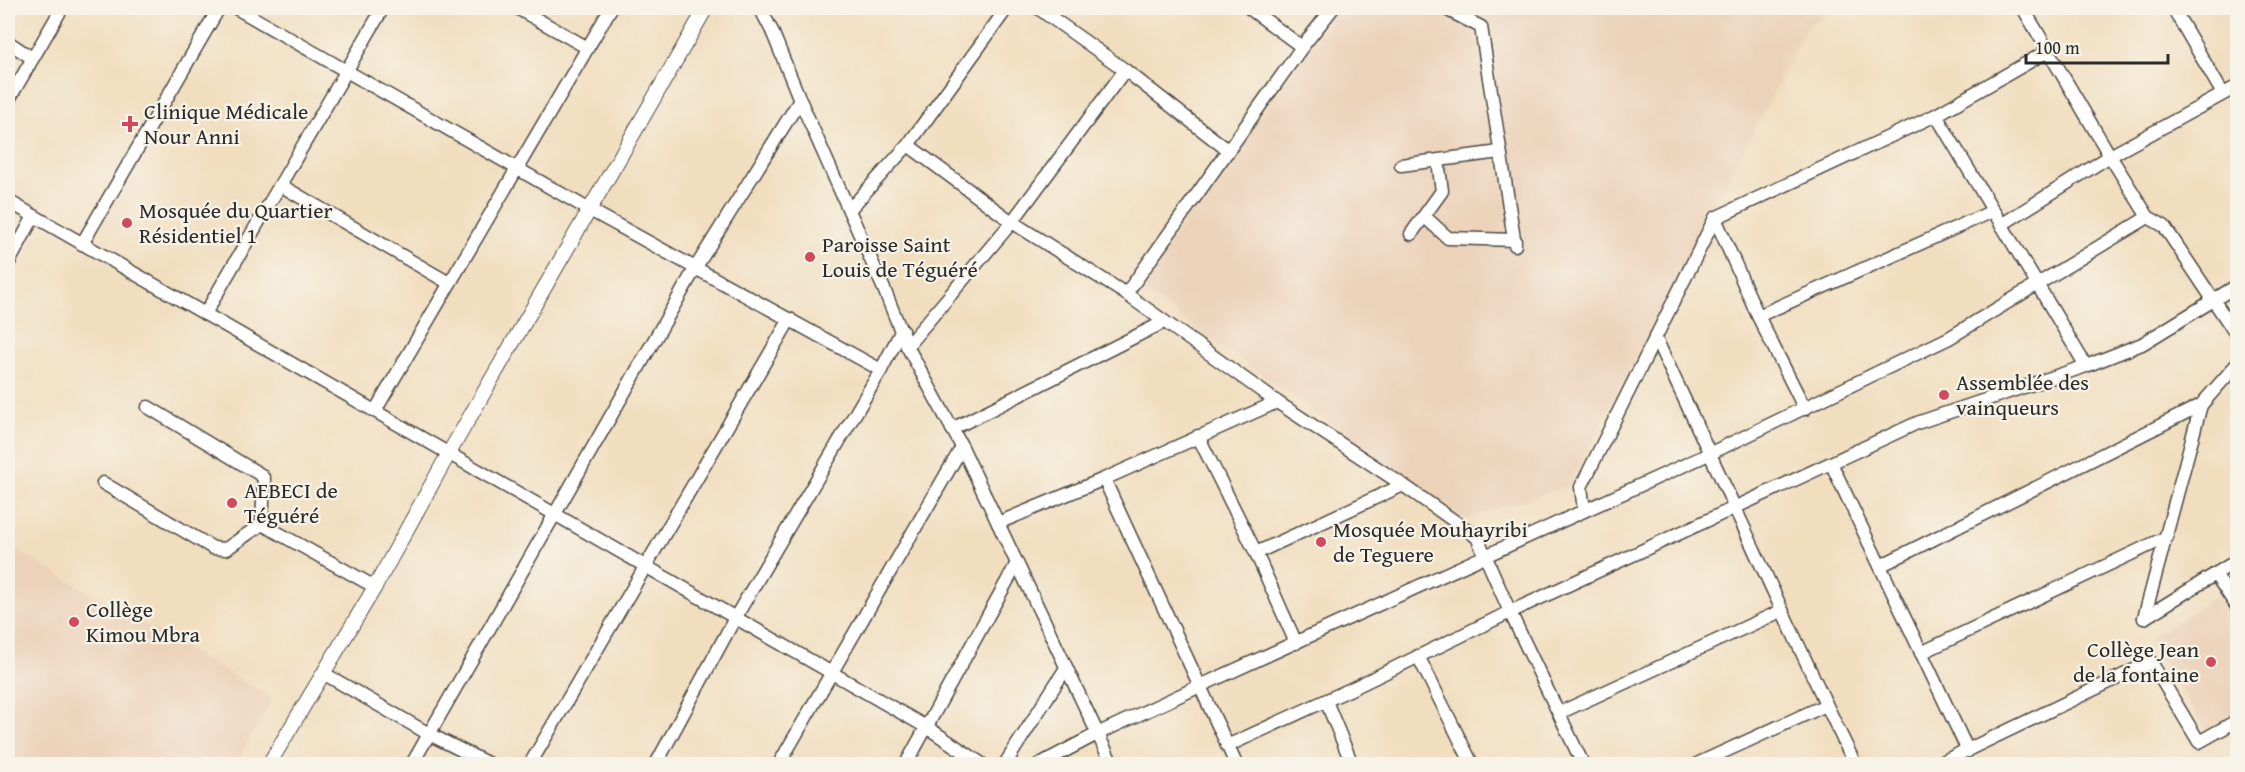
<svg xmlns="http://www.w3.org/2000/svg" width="2245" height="772" font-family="'Gentium Book Plus',serif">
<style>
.built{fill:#ecd2b9}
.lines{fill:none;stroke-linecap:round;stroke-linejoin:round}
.minor-casing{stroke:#494641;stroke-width:15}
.tertiary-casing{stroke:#494641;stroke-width:16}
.minor{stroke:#fff;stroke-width:12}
.tertiary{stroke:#fff;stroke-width:14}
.poi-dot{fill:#d1495b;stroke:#f7f3e8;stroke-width:2}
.labels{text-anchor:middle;stroke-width:4.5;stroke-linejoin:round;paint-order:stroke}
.poi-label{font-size:22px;fill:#2b2b2b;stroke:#f7f3e8;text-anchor:start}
</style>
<rect width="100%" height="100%" fill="#f7f3e8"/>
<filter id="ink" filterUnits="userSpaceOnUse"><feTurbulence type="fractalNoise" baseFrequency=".0167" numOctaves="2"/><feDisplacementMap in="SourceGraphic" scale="12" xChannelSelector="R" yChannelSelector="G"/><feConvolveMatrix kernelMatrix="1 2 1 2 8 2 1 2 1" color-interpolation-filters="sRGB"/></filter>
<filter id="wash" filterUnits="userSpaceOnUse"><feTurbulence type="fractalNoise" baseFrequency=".008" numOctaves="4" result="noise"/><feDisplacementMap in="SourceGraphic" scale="24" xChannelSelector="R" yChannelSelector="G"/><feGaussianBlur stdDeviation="1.35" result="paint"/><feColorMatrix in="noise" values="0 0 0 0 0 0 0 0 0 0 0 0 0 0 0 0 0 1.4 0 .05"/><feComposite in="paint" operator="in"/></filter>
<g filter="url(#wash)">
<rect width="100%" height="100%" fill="#f1debf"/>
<g class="built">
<path d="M1337 8H1839L1808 26 1569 486 1465 519 1138 287Z"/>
<path d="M8 545 273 699 235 764H8Z"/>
<path d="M2218 595 2237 623V711L2206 730 2149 639Z"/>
</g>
</g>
<g filter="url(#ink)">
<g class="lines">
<defs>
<g id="minor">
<path d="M236 8 588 209 881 370"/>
<path d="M517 8 586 47"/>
<path d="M760 8 772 31 800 100 884 289 907 346 962 447 1112 764"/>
<path d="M1038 8 1125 70 1229 151"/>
<path d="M1249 8 1302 47"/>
<path d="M1444 8 1481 27 1515 245"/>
<path d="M2023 8 2110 156 2148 217 2164 226 2238 337"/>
<path d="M2173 8 2223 94"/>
<path d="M8 42 32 58"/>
<path d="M8 101 62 8"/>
<path d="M1936 115 2086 366"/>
<path d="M908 145 1012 222 1126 294 1277 402 1403 485 1477 537 1510 612 1583 764"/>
<path d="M1401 165 1500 152"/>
<path d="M280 185 449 283"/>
<path d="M8 201 928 728 982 764"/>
<path d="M849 210 908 145 1007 8"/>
<path d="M1424 216 1448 238 1515 240"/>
<path d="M1715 218 1758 316 1805 409"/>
<path d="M2001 225 2110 156 2238 86"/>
<path d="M1411 234 1442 191 1438 161"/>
<path d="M82 244 219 8"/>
<path d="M8 264 34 216"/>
<path d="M1126 294 1302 47 1333 8"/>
<path d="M205 314 383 8"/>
<path d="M1758 316 1993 211"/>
<path d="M1655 337C1723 479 1786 623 1855 764"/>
<path d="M907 346 1012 222 1125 70"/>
<path d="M148 407 261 475 264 479 262 524 375 587"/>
<path d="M375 411 611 8"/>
<path d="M952 429 1164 322"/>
<path d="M1198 436 1256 553 1296 643"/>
<path d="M1831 463 1968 751"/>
<path d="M1104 479 1236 764"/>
<path d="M103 483 213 548 226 549 262 524"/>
<path d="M1584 510 1581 487 1715 218 1936 115 2048 51"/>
<path d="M998 523 1104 479 1277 402"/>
<path d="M1256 553 1403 485"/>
<path d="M1880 566 2201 405 2238 363"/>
<path d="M2215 574 2238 608"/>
<path d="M2144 618 2201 405"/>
<path d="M2144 618 2238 560"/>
<path d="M1921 653 2167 537"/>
<path d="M1418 656 1472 764"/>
<path d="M323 673 429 734 489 764"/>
<path d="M1326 701 1352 764"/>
<path d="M1559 713 1781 611"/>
<path d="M1227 746 1351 689 1510 612 1917 423 2086 366 2142 344 2238 285"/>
<path d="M412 764 696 267 800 100"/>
<path d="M530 764 790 319"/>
<path d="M656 764 735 618 881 370 902 330"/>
<path d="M779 764 962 447"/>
<path d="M906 764 1016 565"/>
<path d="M1005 764 1066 668"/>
<path d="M1040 764 1097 734 1200 686 1711 453 1949 338 2148 217"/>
<path d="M1697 764 1826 705"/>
<path d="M1938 764 2151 662 2199 742 2238 720"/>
</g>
<path id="tertiary" d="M269 764 375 587 449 453 706 8"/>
</defs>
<use href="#minor" class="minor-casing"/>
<use href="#tertiary" class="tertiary-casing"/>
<use href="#minor" class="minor"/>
<use href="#tertiary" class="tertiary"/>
</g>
</g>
<g class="poi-dot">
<path d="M127 115h6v6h6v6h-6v6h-6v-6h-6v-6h6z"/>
<circle cx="127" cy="223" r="6"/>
<circle cx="810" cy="257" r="6"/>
<circle cx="1944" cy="395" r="6"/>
<circle cx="232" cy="503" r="6"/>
<circle cx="1321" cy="542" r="6"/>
<circle cx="74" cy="622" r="6"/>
<circle cx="2211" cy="662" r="6"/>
</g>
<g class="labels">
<g class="poi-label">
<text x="144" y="119">Clinique Médicale<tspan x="144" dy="25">Nour Anni</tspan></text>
<text x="139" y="218">Mosquée du Quartier<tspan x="139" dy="25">Résidentiel 1</tspan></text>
<text x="822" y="252">Paroisse Saint<tspan x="822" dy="25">Louis de Téguéré</tspan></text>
<text x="1956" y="390">Assemblée des<tspan x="1956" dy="25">vainqueurs</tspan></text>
<text x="244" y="498">AEBECI de<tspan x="244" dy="25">Téguéré</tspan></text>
<text x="1333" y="537">Mosquée Mouhayribi<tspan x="1333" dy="25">de Teguere</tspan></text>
<text x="86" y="617">Collège<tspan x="86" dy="25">Kimou Mbra</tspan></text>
<text x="2199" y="657" text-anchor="end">Collège Jean<tspan x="2199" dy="25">de la fontaine</tspan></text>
</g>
</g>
<rect width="2245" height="772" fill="none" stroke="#f7f3e8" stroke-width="30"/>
<path d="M2026 54v9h142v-9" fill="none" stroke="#2b2b2b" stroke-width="3"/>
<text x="2035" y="54" font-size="18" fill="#2b2b2b" stroke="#f7f3e8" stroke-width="4.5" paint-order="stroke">100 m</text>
</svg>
